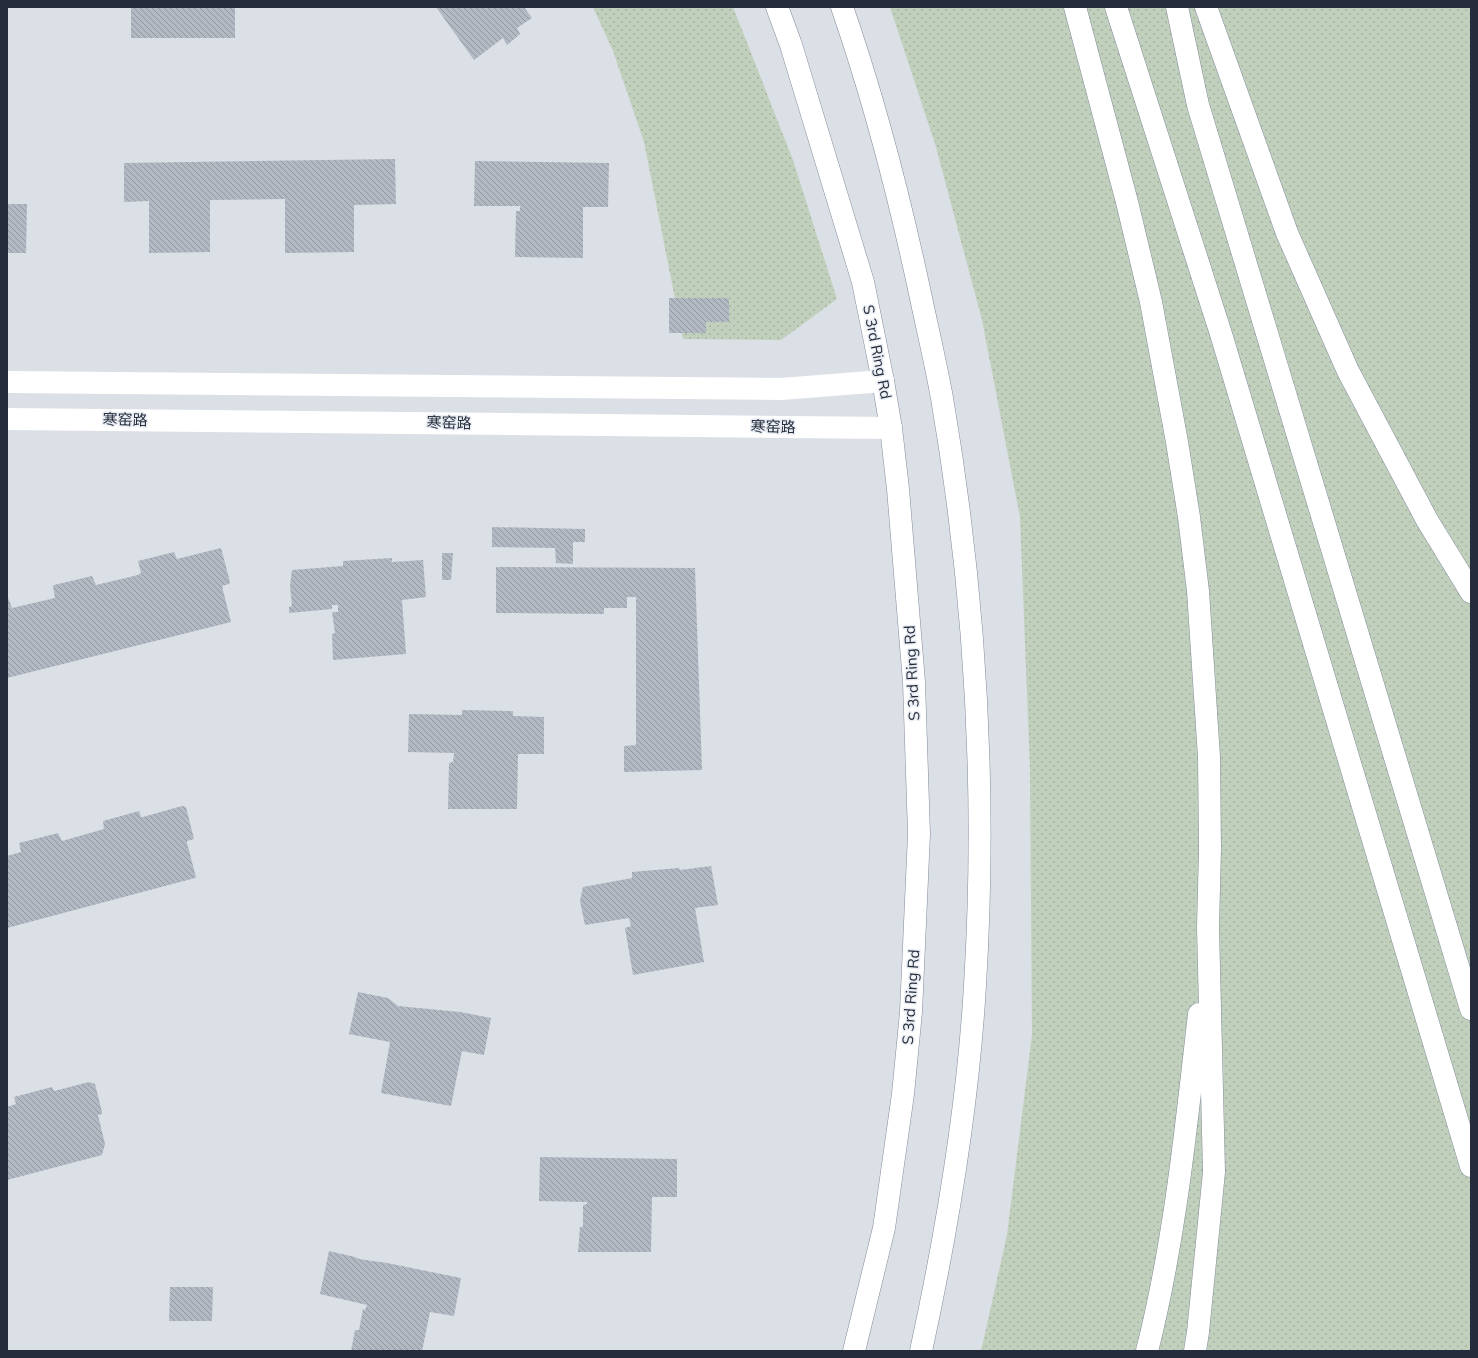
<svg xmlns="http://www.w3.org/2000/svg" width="1478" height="1358" font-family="Mulish,'Noto Sans SC',sans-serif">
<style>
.green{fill:url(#green-dots)}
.building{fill:url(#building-back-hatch)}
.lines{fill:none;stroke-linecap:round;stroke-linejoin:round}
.highway-casing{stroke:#838d9c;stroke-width:23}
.secondary{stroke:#fff;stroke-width:22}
.highway{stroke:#fff;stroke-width:22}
.labels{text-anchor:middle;stroke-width:3;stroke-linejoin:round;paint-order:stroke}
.street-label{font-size:15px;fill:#252d3c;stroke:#eaeef4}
</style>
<defs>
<pattern id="green-dots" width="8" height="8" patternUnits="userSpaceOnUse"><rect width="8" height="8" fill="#c1d0bc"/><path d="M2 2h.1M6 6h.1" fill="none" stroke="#a6b3a2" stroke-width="1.8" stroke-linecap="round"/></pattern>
<pattern id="building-back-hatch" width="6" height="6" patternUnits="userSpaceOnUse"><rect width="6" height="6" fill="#b3b9c3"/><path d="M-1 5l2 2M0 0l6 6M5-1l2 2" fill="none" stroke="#9197a0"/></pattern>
</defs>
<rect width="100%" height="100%" fill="#dbdfe6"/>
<g class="green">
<path d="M593 7H733L793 160 837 299 781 340 683 339 644 142 613 51Z"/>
<path d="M890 7H1471V1351H981L1007 1235 1032 1035 1030 769 1020 517 982 320 936 147Z"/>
</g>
<g class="building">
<rect x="131" y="7" width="104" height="31"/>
<path d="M436 7H524L532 18 517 28 520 34 507 45 503 38 474 60Z"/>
<path d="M395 159 396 204 354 205V252L285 253V199L210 200V252L149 253V201L124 202V163Z"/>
<path d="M475 161 609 163 608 207H583V258L515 257 516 211H520V206H474Z"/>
<path d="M7 204H27L26 253H7Z"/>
<path d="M669 298H729V322H706V333H669Z"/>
<path d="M492 527 585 529V542H573V564L556 563 555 548 492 547Z"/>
<path d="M221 548 230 582 229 584 222 586 231 622 7 678V595L12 608 55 598 53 586 54 585 92 576 96 585 138 575 141 573 138 561 174 552 177 559Z"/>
<path d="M442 553H453L451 580H442Z"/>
<path d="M392 558V562L423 560 426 597 402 600 406 654 333 660 332 634 335 633 332 612H338V605H332V609L289 613V607L292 606 290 586 292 570 343 566V561Z"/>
<path d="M496 567 695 568 702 770 624 772V746L636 745V597H627V608H604V614L496 613Z"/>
<path d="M462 710 513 711V716L544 717V754H518L517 809H448L449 763 453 762 454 753 408 752 409 714 462 715Z"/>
<path d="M182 806 186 807 194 839 187 841V843L196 877 195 878 7 928V856L21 852 19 843 58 833 62 841 104 829 103 821 139 811 141 817H143Z"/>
<path d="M711 866 718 905 695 908 704 962 633 975 625 928 631 926 629 918 585 925 580 901 583 887 632 878V872L643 871 679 868 680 870Z"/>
<path d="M358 992 388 998 398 1006 460 1012 491 1018 484 1055 462 1051 451 1106 381 1093 390 1042 349 1034Z"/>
<path d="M89 1082 95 1084 102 1112V1114L98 1115 105 1144 102 1155 7 1180V1107L16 1104 14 1097 52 1087 54 1091Z"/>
<path d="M540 1157 677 1159V1197H652L651 1252H578L580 1227H583V1205L587 1204V1202L539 1201Z"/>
<path d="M329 1251 355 1257 359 1259 387 1263 461 1278 454 1316 430 1312 422 1351H351L355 1330H359L363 1309 365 1310 367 1305 320 1294Z"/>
<path d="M170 1287H213L212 1321H169Z"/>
</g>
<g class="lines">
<defs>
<g id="highway">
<path d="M777 7 791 45 863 282 883 381 891 428 898 489 914 682 919 834 911 1012 903 1094 884 1228 854 1351"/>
<path d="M842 7C875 102 900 199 921 298 928 331 936 365 942 398 975 591 987 790 975 985 968 1108 947 1231 921 1351"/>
<path d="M1075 7 1127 202 1151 302 1177 442 1189 517 1198 591 1209 757 1210 849 1208 927 1214 1172 1198 1332 1195 1351"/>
<path d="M1116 7 1221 334 1471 1166"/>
<path d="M1177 7 1198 105 1471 1009"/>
<path d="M1206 7 1287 233 1348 371 1427 520 1471 592"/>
<path d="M1147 1351C1175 1241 1186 1127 1199 1014"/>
</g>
</defs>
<use href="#highway" class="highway-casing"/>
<g class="secondary">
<path d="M7 382 781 389 883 381"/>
<path d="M7 419 891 428"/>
</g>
<use href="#highway" class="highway"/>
</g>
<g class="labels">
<g class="street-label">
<text transform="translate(877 352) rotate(79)" y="5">S 3rd Ring Rd</text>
<text transform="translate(125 420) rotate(1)" y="5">寒窑路</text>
<text transform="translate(449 423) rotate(1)" y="5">寒窑路</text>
<text transform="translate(773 427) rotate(1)" y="5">寒窑路</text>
<text transform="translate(912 673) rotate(-93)" y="5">S 3rd Ring Rd</text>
<text transform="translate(911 997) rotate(-86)" y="5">S 3rd Ring Rd</text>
</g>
</g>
<rect width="1478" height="1358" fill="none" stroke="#252d3c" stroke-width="16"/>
</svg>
